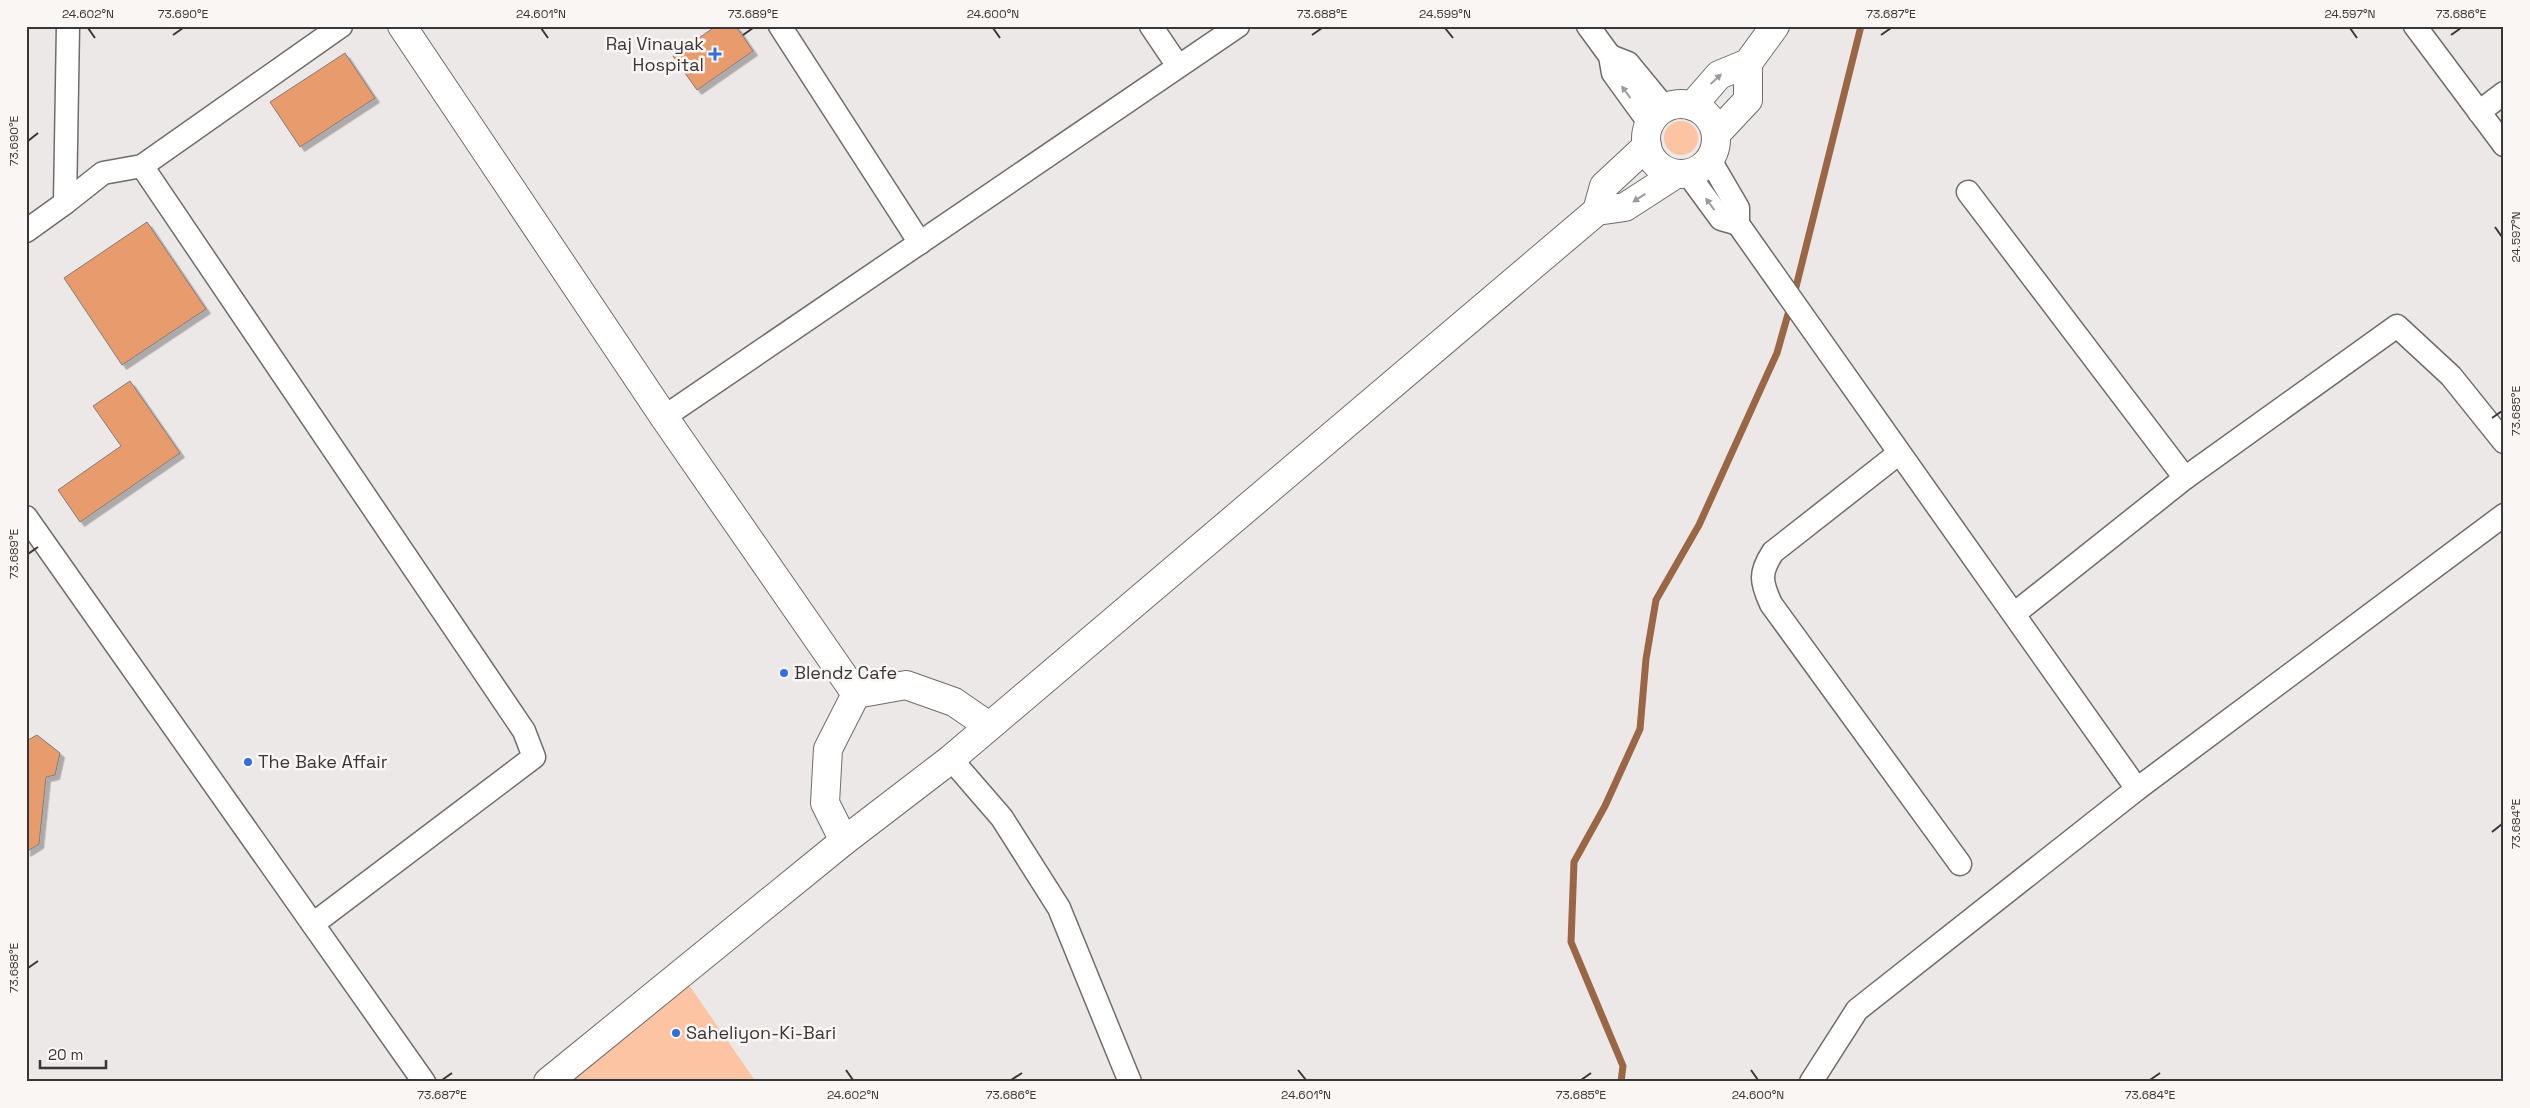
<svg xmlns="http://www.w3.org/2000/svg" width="2530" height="1108" font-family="'Space Grotesk',sans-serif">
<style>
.green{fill:#fdc4a3}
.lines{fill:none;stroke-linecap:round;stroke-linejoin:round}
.stream{stroke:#9b6646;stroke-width:7}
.building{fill:#e89c6d;stroke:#7f7c7a;filter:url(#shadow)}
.street-casing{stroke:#6f6c6a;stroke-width:25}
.secondary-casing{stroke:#6f6c6a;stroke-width:30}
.street{stroke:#fff;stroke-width:22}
.secondary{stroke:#fff;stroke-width:28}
.oneway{fill:#9c9a9a}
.ticks{fill:none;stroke:#383636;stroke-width:2}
.poi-dot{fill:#346edc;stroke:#f9f6f4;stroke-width:2}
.labels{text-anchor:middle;stroke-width:5;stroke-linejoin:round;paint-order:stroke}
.poi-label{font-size:18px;fill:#383636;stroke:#f9f6f4;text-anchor:start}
.neatline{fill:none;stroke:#383636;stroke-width:2}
.ticks-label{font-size:12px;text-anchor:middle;fill:#383636}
</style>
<defs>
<filter id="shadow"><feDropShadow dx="4.5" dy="4.5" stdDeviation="0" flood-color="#0004"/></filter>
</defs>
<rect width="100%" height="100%" fill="#ece8e7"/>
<g class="green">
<circle cx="1681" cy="138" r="17"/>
<path d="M689 985 756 1082H568Z"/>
</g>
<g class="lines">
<g class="stream">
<path d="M1794 295 1861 26"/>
<path d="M1621 1082 1623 1066 1571 942 1574 862 1605 806 1640 729 1646 659 1656 600 1699 525 1777 353 1790 307"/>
</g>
</g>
<g class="building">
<path d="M716 26H736L753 51 697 90 673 56Z"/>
<path d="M345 53 375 98 300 147 270 102Z"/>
<path d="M147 222 206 309 122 365 64 278Z"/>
<path d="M130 381 180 453 80 522 58 490 121 446 93 406Z"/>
<path d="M37 735 60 753 55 775 46 777 39 844 26 852V739L28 740Z"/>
</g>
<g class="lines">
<defs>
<g id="street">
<path d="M780 26 920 243"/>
<path d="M1151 26 1178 66"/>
<path d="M1588 26 1610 56 1613 73 1650 124"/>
<path d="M2415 26 2504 145"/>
<path d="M1610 56 1628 63 1665 108"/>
<path d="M2479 112 2504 93"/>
<path d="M1710 160 1738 208V224L2137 789"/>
<path d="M142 166 524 731 534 757 313 924"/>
<path d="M1688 174 1721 219 1738 224"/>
<path d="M1968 192 2185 478"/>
<path d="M65 203 103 173 142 166 341 26"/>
<path d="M26 231 65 203 68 26"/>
<path d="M664 417 1238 26"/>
<path d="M1898 454 1773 552C1759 573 1761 582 1771 604L1960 864"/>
<path d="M26 517 424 1082"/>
<path d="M2014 614 2185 478 2397 326 2451 376 2504 442"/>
<path d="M951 759 1002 818 1059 908 1130 1082"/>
<path d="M1811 1082 1857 1010 2137 789 2504 515"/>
</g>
<g id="secondary">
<path d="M402 26 664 417 856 694"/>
<circle cx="1681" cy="139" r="35"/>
<path d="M1692 106 1719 75 1748 63 1775 26"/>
<path d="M1716 134 1748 100V63"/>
<path d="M1597 211 1604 186 1647 146"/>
<path d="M844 841 825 803 828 749 856 694 906 685 954 702 989 726"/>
<path d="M548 1082 844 841 951 759 1597 211 1625 207 1676 174"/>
</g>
</defs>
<use href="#street" class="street-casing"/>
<use href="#secondary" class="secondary-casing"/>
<use href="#street" class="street"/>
<use href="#secondary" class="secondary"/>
</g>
<defs><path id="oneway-solid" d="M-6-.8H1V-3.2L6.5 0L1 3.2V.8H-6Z" transform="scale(1.25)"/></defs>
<g class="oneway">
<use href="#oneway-solid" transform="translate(1716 79) rotate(-43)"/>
<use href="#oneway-solid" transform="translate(1626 92) rotate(-126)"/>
<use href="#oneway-solid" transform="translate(1639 198) rotate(147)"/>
<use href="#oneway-solid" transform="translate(1710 204) rotate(-126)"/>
</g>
<path class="ticks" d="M88 28 95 38M541 28 548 38M993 28 1000 38M1445 28 1453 38M2350 28 2357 38M173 35 183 28M743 35 753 28M1312 35 1322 28M1881 35 1891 28M2451 35 2461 28M28 141 38 133M2495 227 2502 237M2492 418 2502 411M28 554 38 547M2492 832 2502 824M28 968 38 961M846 1070 853 1080M1298 1070 1306 1080M1751 1070 1758 1080M442 1080 452 1073M1011 1080 1022 1073M1581 1080 1591 1073M2150 1080 2160 1073"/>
<g class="poi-dot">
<path d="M712.5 46.5h5v5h5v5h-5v5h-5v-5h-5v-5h5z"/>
<circle cx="784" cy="673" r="5"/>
<circle cx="248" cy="762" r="5"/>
<circle cx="676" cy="1033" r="5"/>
</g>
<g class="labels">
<g class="poi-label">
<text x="704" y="50" text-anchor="end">Raj Vinayak<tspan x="704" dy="21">Hospital</tspan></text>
<text x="794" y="679">Blendz Cafe</text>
<text x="258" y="768">The Bake Affair</text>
<text x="686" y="1039">Saheliyon-Ki-Bari</text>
</g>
</g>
<rect width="2530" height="1108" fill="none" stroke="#f9f6f4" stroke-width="55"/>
<path d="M40 1060v8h66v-8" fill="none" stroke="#383636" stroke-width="2.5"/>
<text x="48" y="1060" font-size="15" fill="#383636" stroke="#f9f6f4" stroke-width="4" paint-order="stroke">20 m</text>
<rect x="28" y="28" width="2474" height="1052" class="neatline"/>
<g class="ticks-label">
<text x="88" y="18">24.602°N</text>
<text x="183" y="18">73.690°E</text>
<text x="541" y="18">24.601°N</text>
<text x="753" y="18">73.689°E</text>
<text x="993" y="18">24.600°N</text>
<text x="1322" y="18">73.688°E</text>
<text x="1445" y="18">24.599°N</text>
<text x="1891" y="18">73.687°E</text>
<text x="2350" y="18">24.597°N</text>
<text x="2461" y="18">73.686°E</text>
<text transform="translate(14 141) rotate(-90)" y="4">73.690°E</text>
<text transform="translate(2516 237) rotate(-90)" y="4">24.597°N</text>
<text transform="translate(2516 411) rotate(-90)" y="4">73.685°E</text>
<text transform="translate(14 554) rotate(-90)" y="4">73.689°E</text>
<text transform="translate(2516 824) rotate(-90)" y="4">73.684°E</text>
<text transform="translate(14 968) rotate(-90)" y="4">73.688°E</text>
<text x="442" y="1099">73.687°E</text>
<text x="853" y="1099">24.602°N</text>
<text x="1011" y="1099">73.686°E</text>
<text x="1306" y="1099">24.601°N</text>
<text x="1581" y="1099">73.685°E</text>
<text x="1758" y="1099">24.600°N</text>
<text x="2150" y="1099">73.684°E</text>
</g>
</svg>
